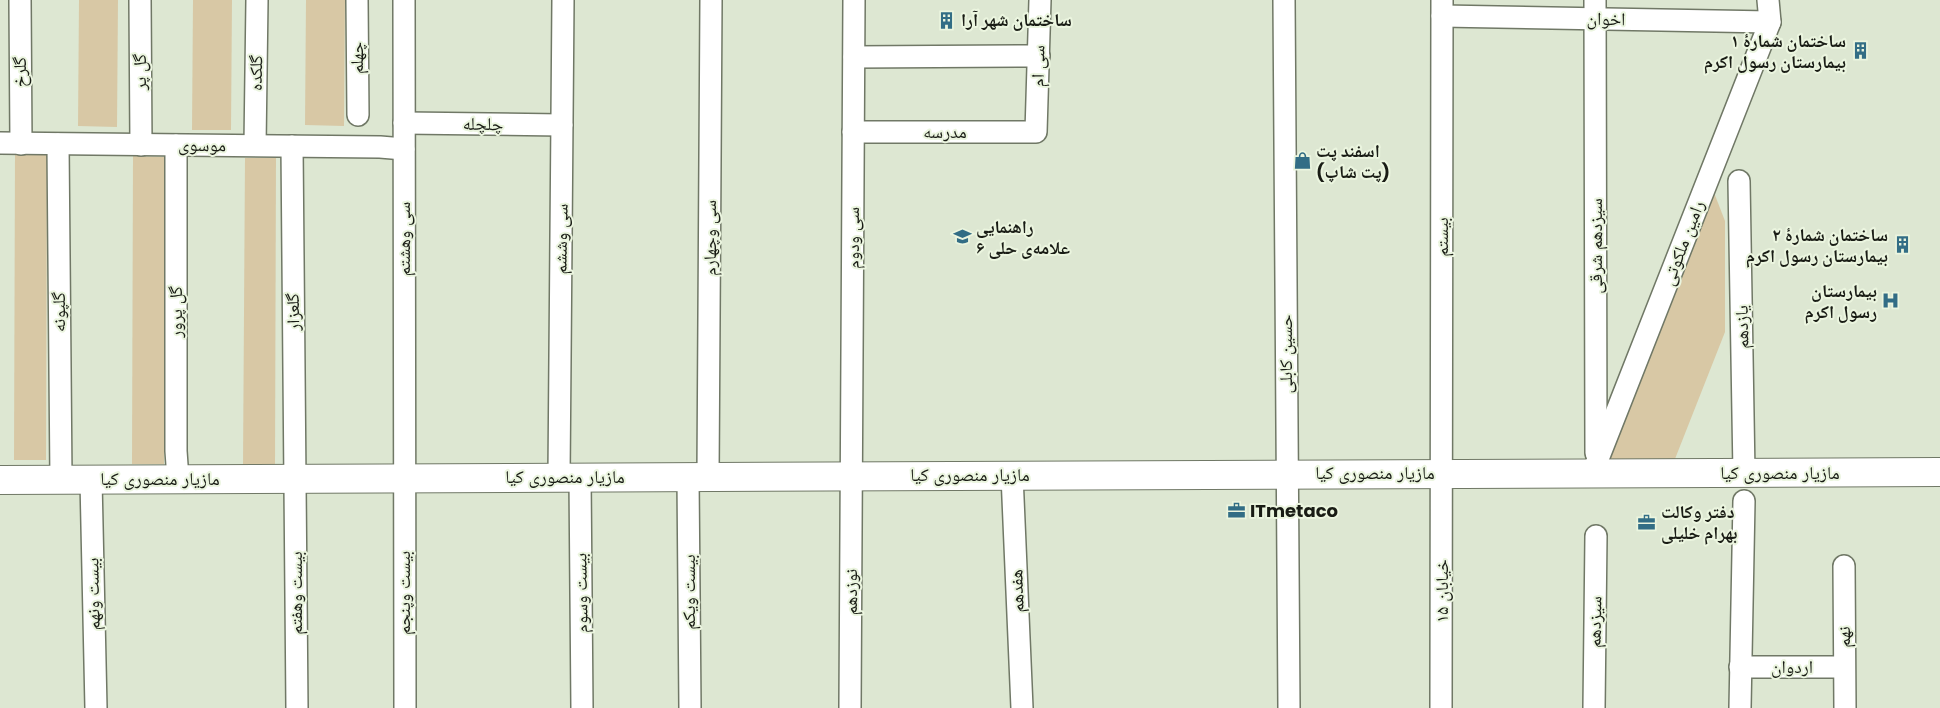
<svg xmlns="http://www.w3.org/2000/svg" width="1940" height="708" font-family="Poppins,'Noto Naskh Arabic',sans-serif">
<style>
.green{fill:#d8c8a5}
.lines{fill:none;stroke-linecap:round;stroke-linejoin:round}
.street-casing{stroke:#707866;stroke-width:24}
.secondary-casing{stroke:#707866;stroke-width:30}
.street{stroke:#fff;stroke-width:21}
.secondary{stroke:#fff;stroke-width:28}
.labels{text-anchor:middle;stroke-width:4;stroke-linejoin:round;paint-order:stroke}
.street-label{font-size:18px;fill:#191c15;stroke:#ebf5df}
.poi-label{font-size:18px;font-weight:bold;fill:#191c15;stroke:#ebf5df;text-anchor:start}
</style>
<rect width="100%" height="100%" fill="#dde7d2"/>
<g class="green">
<path d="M79 0H118L117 127 78 126Z"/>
<path d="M193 0H232L231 130H192Z"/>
<path d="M306 0H345L344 126 305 125Z"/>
<path d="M15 152H47L46 460H14Z"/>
<path d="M133 156 165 157 164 464H132Z"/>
<path d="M245 158H276L275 466H243Z"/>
<path d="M1713 190 1725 221V332L1673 464 1605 462Z"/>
</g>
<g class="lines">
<defs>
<g id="street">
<path d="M20 0 21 144"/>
<path d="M140 0 141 145"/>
<path d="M357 0 358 115"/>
<path d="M404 0 405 708"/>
<path d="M1284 0 1289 708"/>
<path d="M1595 0 1596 453"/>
<path d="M1442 16 1770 22"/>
<path d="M854 57 1039 56"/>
<path d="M404 123 562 125"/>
<path d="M853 132H1036L1040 0"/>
<path d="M0 143 380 147 404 149"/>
<path d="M58 144 61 480"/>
<path d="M176 145V451L178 479"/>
<path d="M255 145 257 0"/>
<path d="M292 146 297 708"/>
<path d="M1739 181 1744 473"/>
<path d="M1596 464 1770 22 1768 0"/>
<path d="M1012 475 1022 708"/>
<path d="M708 476 711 0"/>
<path d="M559 477 563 0"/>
<path d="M580 477 582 708"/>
<path d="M688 477 690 708"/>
<path d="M91 480 96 708"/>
<path d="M1844 566 1845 708"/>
<path d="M1740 667H1844"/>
<path d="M850 708 854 0"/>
<path d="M1441 708 1442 0"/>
<path d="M1594 708 1596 536"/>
<path d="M1740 708 1744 501"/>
</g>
<path id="secondary" d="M0 480 1940 472"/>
</defs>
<use href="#street" class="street-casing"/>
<use href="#secondary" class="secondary-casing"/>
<use href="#street" class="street"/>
<use href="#secondary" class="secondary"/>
</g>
<defs>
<symbol id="building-bare" viewBox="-9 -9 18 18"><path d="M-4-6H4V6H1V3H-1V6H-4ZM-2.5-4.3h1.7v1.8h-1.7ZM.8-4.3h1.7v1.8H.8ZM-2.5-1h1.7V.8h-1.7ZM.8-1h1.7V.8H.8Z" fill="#326d85" stroke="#ebf5df" stroke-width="2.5" paint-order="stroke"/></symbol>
<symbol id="shop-bare" viewBox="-9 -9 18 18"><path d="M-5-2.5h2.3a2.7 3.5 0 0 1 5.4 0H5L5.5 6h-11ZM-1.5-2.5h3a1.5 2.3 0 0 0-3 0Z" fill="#326d85" stroke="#ebf5df" stroke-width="2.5" paint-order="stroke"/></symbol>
<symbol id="school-bare" viewBox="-9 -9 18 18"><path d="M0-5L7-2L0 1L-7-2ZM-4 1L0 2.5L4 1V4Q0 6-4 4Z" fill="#326d85" stroke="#ebf5df" stroke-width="2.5" paint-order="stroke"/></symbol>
<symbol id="hospital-bare" viewBox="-9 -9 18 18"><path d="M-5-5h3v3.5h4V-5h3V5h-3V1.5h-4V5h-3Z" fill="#326d85" stroke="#ebf5df" stroke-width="2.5" paint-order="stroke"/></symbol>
<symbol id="office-bare" viewBox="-9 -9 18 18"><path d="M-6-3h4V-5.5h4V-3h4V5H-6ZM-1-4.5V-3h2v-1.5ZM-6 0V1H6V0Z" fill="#326d85" stroke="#ebf5df" stroke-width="2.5" paint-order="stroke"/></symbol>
</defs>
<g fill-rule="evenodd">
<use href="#building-bare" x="934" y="8" width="25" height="25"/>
<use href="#building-bare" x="1848" y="38" width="25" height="25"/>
<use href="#shop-bare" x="1290" y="148" width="25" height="25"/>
<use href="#school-bare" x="950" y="224" width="25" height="25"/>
<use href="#building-bare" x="1890" y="232" width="25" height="25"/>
<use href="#hospital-bare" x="1878" y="288" width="25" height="25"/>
<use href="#office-bare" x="1224" y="498" width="25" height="25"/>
<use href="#office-bare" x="1634" y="510" width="25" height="25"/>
</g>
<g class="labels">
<g class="street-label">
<text transform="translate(1606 19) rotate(1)" y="6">اخوان</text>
<text transform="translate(357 58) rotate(-90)" y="6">چهلم</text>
<text transform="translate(1038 66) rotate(-89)" y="6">سی ام</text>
<text transform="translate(20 72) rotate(-90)" y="6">گلرخ</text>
<text transform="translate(140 72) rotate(-90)" y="6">گل پر</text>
<text transform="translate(256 73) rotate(-89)" y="6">گلکده</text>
<text transform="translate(483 124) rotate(1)" y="6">چلچله</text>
<text x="945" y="138">مدرسه</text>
<text transform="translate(202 145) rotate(1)" y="6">موسوی</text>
<text transform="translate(1442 237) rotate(-90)" y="6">بیستم</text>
<text transform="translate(710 238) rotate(-90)" y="6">سی وچهارم</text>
<text transform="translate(853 238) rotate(-90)" y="6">سی ودوم</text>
<text transform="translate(404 239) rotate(-90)" y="6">سی وهشتم</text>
<text transform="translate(561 239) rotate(-89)" y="6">سی وششم</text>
<text transform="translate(1683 243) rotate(-69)" y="6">رامین ملکوتی</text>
<text transform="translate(1596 246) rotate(-90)" y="6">سیزدهم شرقی</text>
<text transform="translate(59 312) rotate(-90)" y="6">گلپونه</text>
<text transform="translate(176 312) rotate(-90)" y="6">گل پرور</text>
<text transform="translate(293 312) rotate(-91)" y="6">گلعزار</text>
<text transform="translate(1742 327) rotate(-91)" y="6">یازدهم</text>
<text transform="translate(1286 354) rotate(-90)" y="6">حسین کابلی</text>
<text x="1375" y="479">مازیار منصوری کیا</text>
<text x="1780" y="479">مازیار منصوری کیا</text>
<text x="970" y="481">مازیار منصوری کیا</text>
<text x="565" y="483">مازیار منصوری کیا</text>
<text x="160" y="485">مازیار منصوری کیا</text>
<text transform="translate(1017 591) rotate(-92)" y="6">هفدهم</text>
<text transform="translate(1442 591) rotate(-90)" y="6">خیابان ۱۵</text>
<text transform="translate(689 592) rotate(-90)" y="6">بیست ویکم</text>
<text transform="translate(851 592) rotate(-90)" y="6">نوزدهم</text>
<text transform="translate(296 593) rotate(-90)" y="6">بیست وهفتم</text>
<text transform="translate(404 593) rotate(-90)" y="6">بیست وپنجم</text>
<text transform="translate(581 593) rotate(-91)" y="6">بیست وسوم</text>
<text transform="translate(93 594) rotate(-91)" y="6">بیست ونهم</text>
<text transform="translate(1595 622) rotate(-89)" y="6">سیزدهم</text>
<text transform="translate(1844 637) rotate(-90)" y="6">نهم</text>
<text x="1792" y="673">اردوان</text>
</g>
<g class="poi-label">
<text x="961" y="26">ساختمان شهر آرا</text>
<text x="1846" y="47" text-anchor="end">ساختمان شمارهٔ ۱<tspan x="1846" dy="21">بیمارستان رسول اکرم</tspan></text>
<text x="1316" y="157">اسفند پت<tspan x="1316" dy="21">(پت شاپ)</tspan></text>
<text x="976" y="233">راهنمایی<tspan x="976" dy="21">علامه‌ی حلی ۶</tspan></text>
<text x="1888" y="241" text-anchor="end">ساختمان شمارهٔ ۲<tspan x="1888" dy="21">بیمارستان رسول اکرم</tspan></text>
<text x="1877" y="297" text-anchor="end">بیمارستان<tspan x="1877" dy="21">رسول اکرم</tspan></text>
<text x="1250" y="517">ITmetaco</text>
<text x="1661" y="518">دفتر وکالت<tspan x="1661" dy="21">بهرام خلیلی</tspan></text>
</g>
</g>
</svg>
